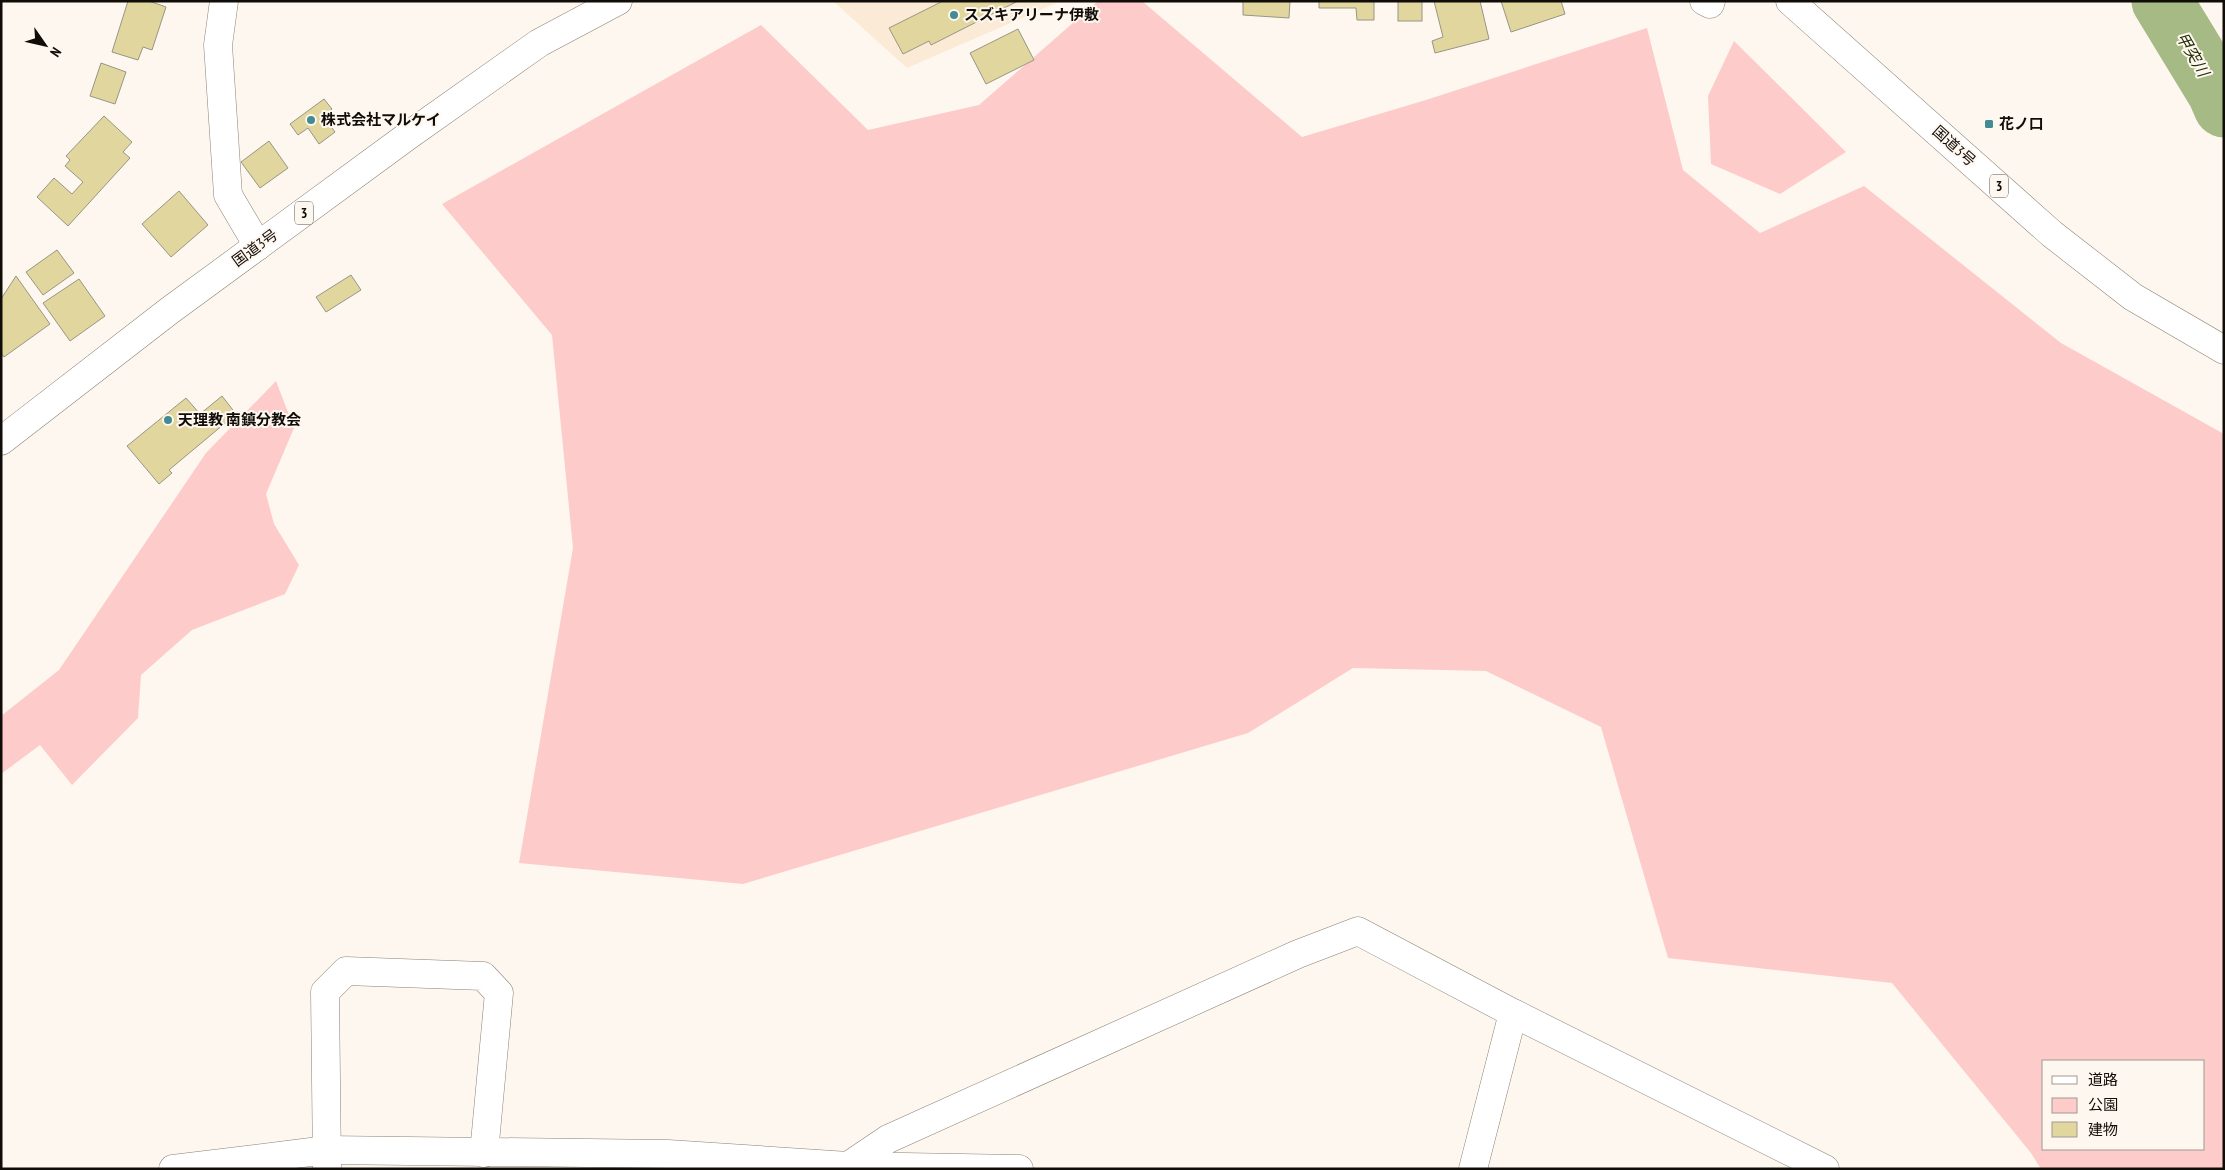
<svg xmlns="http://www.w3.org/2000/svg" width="2225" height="1170" font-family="'PT Sans Narrow','Noto Sans JP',sans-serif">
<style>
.built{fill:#fbead6}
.green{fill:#fdcbc9;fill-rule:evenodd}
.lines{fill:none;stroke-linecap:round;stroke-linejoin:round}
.river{stroke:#a6ba86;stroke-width:61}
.building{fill:#e1d79e;stroke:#989586}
.minor-casing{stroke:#8b8174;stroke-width:29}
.trunk-casing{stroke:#8b8174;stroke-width:29}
.minor{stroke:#fff;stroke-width:28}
.trunk{stroke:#fff;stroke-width:28}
.poi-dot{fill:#438a92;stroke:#fef7ef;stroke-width:2}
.labels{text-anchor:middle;stroke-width:4;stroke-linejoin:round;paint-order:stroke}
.shield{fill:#fef7ef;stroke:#57524d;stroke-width:1}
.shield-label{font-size:14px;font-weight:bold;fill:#100c08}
.poi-label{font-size:15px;font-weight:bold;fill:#100c08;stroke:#fef7ef;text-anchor:start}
.street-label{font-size:15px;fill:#100c08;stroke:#fef7ef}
.water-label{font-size:16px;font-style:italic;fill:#233008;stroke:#fef7ef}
</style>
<rect width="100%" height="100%" fill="#fef7ef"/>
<path class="built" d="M833 1H1061L907 68Z"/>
<g class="green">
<path d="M1098 1H1142L1302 137 1426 100 1647 28 1683 170 1760 233 1864 186 2061 343 2224 434V1169H2041L2031 1153 1892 983 1668 958 1601 727 1486 671 1353 668 1248 733 743 884 519 863 573 548 552 335 442 204 761 25 868 130 979 105ZM2044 1061H2204V1149H2044Z"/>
<path d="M1734 41 1846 152 1780 194 1711 164 1708 96Z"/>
<path d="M276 381 294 428 266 494 274 524 299 565 285 594 192 630 141 675 138 718 72 785 40 745 1 774V716L59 670 206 453Z"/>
</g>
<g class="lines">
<path class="river" d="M2162 1 2218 93 2224 107"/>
</g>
<g class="building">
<path d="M128 1H149L166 7 152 50 143 47 138 60 112 52Z"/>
<path d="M943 1H1018L931 45 929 41 903 54 889 28Z"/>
<path d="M1243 1H1290L1289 18 1243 15Z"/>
<path d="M1319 1H1374V20H1357L1356 8H1319Z"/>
<rect x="1398" y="1" width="24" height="20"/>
<path d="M1434 1H1480L1489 39 1435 53 1432 41 1443 37Z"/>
<path d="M1501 1H1561L1565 14 1511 32Z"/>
<path d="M1018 29 1034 60 986 84 970 53Z"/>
<path d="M101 63 126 72 115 104 90 96Z"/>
<path d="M324 99 332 109 323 116 335 132 319 144 308 128 298 135 290 124Z"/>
<path d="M104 116 132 142 123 152 130 158 68 226 37 197 54 178 72 194 83 182 65 166 70 160 66 156Z"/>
<path d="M269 141 288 168 260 188 241 162Z"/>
<path d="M179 191 208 225 171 257 142 224Z"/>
<path d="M57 250 74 273 43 295 26 272Z"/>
<path d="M351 275 361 290 326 312 316 297Z"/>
<path d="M16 276 50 324 4 357 1 353V299Z"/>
<path d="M79 279 105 316 70 341 43 303Z"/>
<path d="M222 396 236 414 169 470 172 473 159 484 127 446 186 398 200 414Z"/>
</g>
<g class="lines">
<defs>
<g id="minor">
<path d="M224 1 218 45 228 195 258 246"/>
<path d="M1704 1 1710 4 1711 1"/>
<path d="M327 1167 325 992 346 971 483 976 499 993 484 1153"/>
<path d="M173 1169 327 1150 668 1154 848 1166 1019 1169"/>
<path d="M848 1169V1166L888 1139 1298 954 1358 931 1513 1013 1825 1169"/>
<path d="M1473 1169 1513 1013"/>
</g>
<g id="trunk">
<path d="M1790 1 2052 234 2133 297 2224 350"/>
<path d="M1 441 169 311 409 135 539 43 618 1"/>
</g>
</defs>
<use href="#minor" class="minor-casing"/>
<use href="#trunk" class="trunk-casing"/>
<use href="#minor" class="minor"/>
<use href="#trunk" class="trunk"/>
</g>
<g class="poi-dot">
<circle cx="954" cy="15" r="5"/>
<circle cx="311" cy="120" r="5"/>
<rect x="1984" y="119" width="10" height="10" rx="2.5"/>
<circle cx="168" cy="420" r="5"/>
</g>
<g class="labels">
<g class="shield">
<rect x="1990" y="174.5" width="18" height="23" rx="4"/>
<rect x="295" y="201.5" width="18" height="23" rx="4"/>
</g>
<g class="shield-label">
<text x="1999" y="191">3</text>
<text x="304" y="218">3</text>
</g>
<g class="poi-label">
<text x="964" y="20">スズキアリーナ伊敷</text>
<text x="321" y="125">株式会社マルケイ</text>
<text x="1999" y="129">花ノ口</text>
<text x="178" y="425">天理教 南鎮分教会</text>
</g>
<g class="street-label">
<text transform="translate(1954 146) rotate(42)" y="5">国道3号</text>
<text transform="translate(255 248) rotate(-36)" y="5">国道3号</text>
</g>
<g class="water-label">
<text transform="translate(2193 54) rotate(60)" y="6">甲突川</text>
</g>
</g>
<rect width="2225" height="1170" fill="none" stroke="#100c08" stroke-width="5"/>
<rect x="2042" y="1060" width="162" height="90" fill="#fef7ef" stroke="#9f9993"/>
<rect x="2052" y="1076" width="25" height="8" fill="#ffffff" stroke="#9f9993"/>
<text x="2088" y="1085" font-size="15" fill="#100c08">道路</text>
<rect x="2052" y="1098" width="25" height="15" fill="#fdcbc9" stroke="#9f9993"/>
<text x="2088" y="1110" font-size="15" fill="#100c08">公園</text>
<rect x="2052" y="1122" width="25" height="15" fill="#e1d79e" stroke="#9f9993"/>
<text x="2088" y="1135" font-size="15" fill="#100c08">建物</text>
<g transform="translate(45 45) rotate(124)" stroke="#fef7ef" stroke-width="4" paint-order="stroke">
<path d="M0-4L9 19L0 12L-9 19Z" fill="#100c08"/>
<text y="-8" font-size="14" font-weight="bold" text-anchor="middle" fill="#100c08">N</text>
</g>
</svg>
